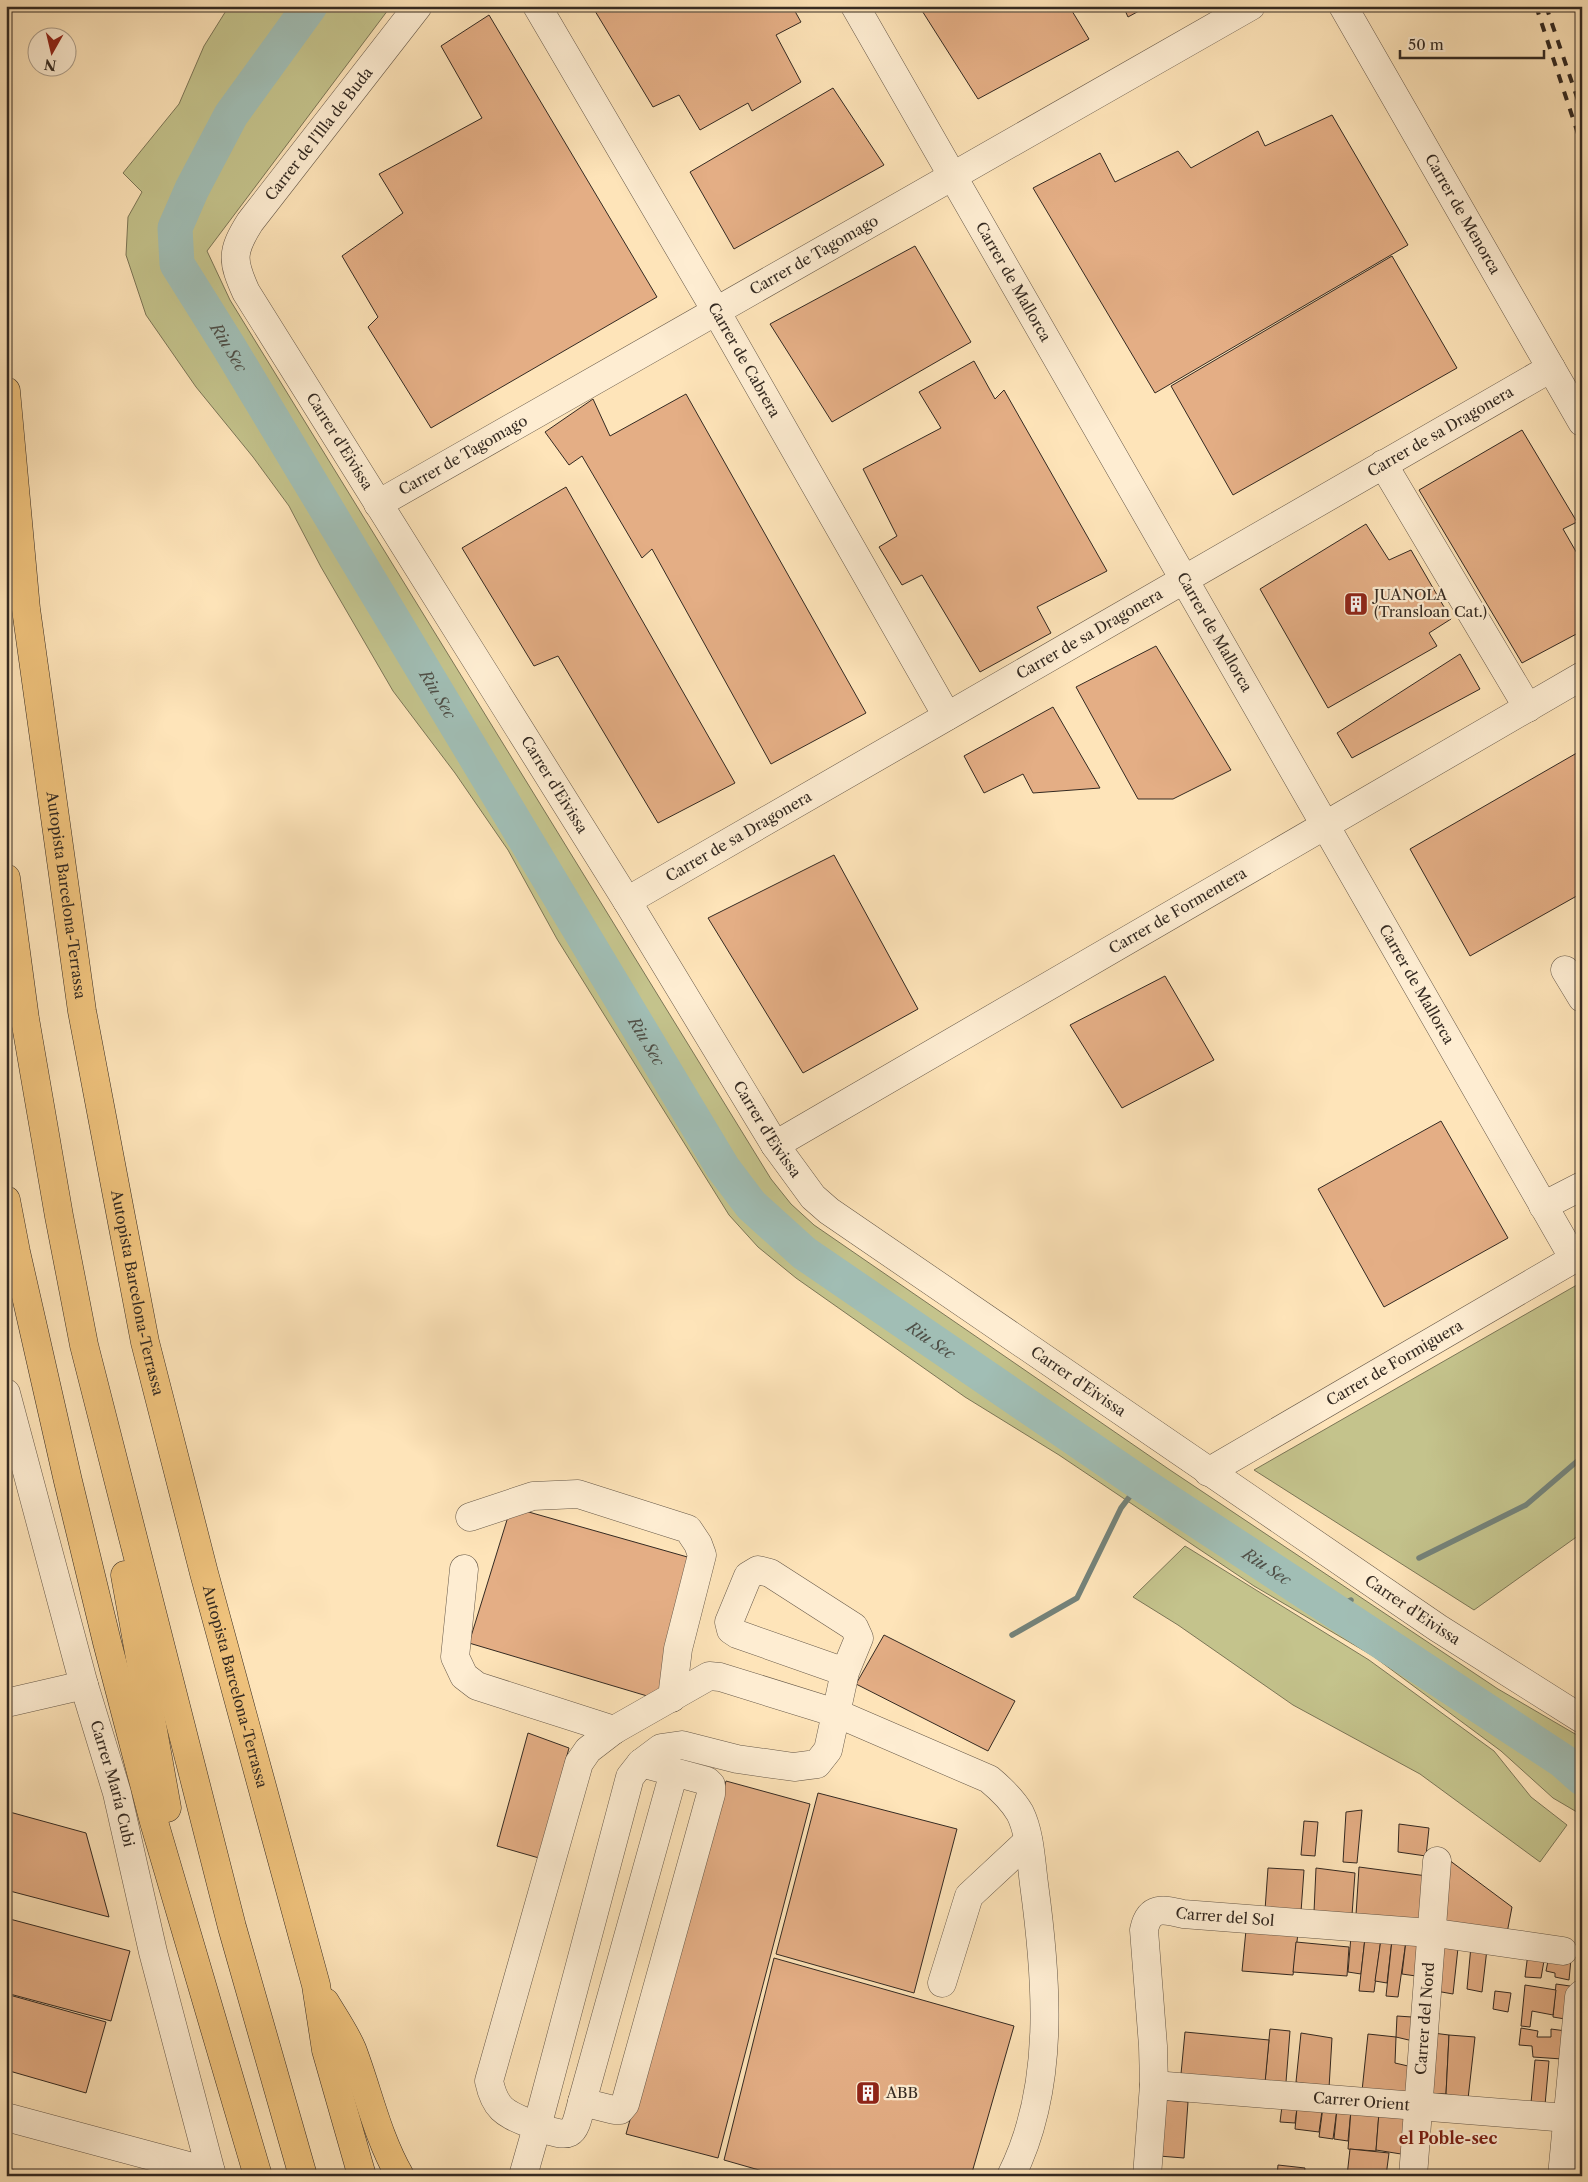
<svg xmlns="http://www.w3.org/2000/svg" width="1588" height="2182" font-family="'Libre Caslon Text',serif">
<style>
.green{fill:#c4c38c;stroke:#7c7657}
.lines{fill:none;stroke-linecap:round;stroke-linejoin:round}
.stream{stroke:#75837a;stroke-width:5.5}
.river{stroke:#a1beb5;stroke-width:35}
.building{fill:#e4ae85;stroke:#342a22}
.minor-casing{stroke:#665848;stroke-width:29}
.highway-casing{stroke:#342a22;stroke-width:29}
.minor{stroke:#feedd2;stroke-width:28}
.highway{stroke:#efc27c;stroke-width:28}
.rail{stroke:#342a22;stroke-width:4;stroke-dasharray:9 9;stroke-linecap:butt}
.labels{text-anchor:middle;stroke-width:4.5;stroke-linejoin:round;paint-order:stroke}
.street-label{font-size:15px;fill:#342a22;stroke:#feedd2}
.poi-label{font-size:15px;fill:#342a22;stroke:#feedd2;text-anchor:start}
.water-label{font-size:16px;font-style:italic;fill:#4f4f47;stroke:#feedd2}
.neighbourhood-label{font-size:16px;font-weight:bold;fill:#7a1f14;stroke:#feedd2}
</style>
<rect width="100%" height="100%" fill="#fee4b9"/>
<filter id="stains"><feTurbulence type="fractalNoise" baseFrequency=".004" numOctaves="4"/><feColorMatrix values="0 0 0 0 .2 0 0 0 0 .09 0 0 0 0 .02 0 0 0 .5 -.17"/></filter>
<radialGradient id="worn" r=".72"><stop offset=".6" stop-color="#630" stop-opacity="0"/><stop offset="1" stop-color="#630" stop-opacity=".3"/></radialGradient>
<g class="green">
<path d="M229 6H391L207 251 230 300 771 1179 791 1204 814 1225 1170 1470 1498 1689 1582 1738V1815L1553 1798 1501 1751 1373 1656 1254 1586 1059 1455 965 1397 796 1278 758 1247 729 1215 557 939 508 850 455 773 393 691 321 567 289 506 253 457 196 387 146 315 126 255 128 217 142 192 123 173 179 104 204 46Z"/>
<path d="M1582 1282V1533L1474 1610 1254 1470Z"/>
<path d="M1185 1546 1369 1660 1494 1751 1531 1797 1567 1825 1540 1862 1420 1774 1293 1705 1178 1625 1133 1597Z"/>
</g>
<g class="lines">
<g class="stream">
<path d="M1419 1558 1526 1505 1582 1457"/>
<path d="M1332 1609 1351 1600"/>
<path d="M1012 1635 1077 1598 1121 1508 1140 1483"/>
</g>
<path class="river" id="s1" d="M310 6 231 115 192 189 175 228 177 264 229 347 723 1168 751 1205 804 1253 1140 1483 1563 1761 1582 1778"/>
</g>
<g class="building">
<path d="M592 6H792L801 22 776 35 801 82 752 111 748 103 700 130 679 95 653 107Z"/>
<path d="M919 6H1069L1089 39 978 99Z"/>
<path d="M1123 6H1148L1128 17Z"/>
<path d="M489 15 657 297 431 428 368 327 378 317 342 256 403 213 379 174 482 118 441 46Z"/>
<path d="M833 88 884 165 734 249 690 172Z"/>
<path d="M1332 115 1408 245 1155 393 1033 188 1100 153 1115 182 1178 151 1191 168 1258 131 1265 146Z"/>
<path d="M915 246 971 342 832 422 770 324Z"/>
<path d="M1392 256 1457 368 1233 495 1171 386Z"/>
<path d="M974 361 995 399 1004 390 1107 571 1037 607 1051 633 980 672 922 575 902 585 879 547 897 536 863 469 941 428 919 392Z"/>
<path d="M686 394 866 713 771 764 652 549 642 558 582 456 569 465 545 432 593 399 610 436Z"/>
<path d="M1522 430 1577 522 1563 529 1582 562V631L1522 663 1419 490Z"/>
<path d="M566 487 735 783 658 823 558 656 534 666 462 548Z"/>
<path d="M1366 524 1389 560 1411 550 1451 619 1429 633 1437 646 1328 708 1260 589Z"/>
<path d="M1156 646 1231 770 1173 799H1138L1076 687Z"/>
<path d="M1460 654 1480 689 1352 758 1337 733Z"/>
<path d="M1053 707 1100 788 1033 793 1023 774 984 793 964 756Z"/>
<path d="M1582 750V893L1470 956 1410 849Z"/>
<path d="M834 855 918 1009 803 1073 708 918Z"/>
<path d="M1165 976 1214 1060 1122 1108 1070 1025Z"/>
<path d="M1441 1121 1508 1238 1384 1307 1318 1189Z"/>
<path d="M511 1507 698 1560 664 1701 469 1643Z"/>
<path d="M884 1635 1015 1701 988 1751 856 1684Z"/>
<path d="M528 1733 569 1748 539 1858 497 1846Z"/>
<path d="M726 1781 810 1804 718 2158 626 2134Z"/>
<path d="M818 1793 957 1829 914 1993 776 1954Z"/>
<path d="M1362 1810 1357 1863 1343 1862 1346 1812Z"/>
<path d="M6 1811 86 1833 109 1917 6 1890Z"/>
<path d="M1304 1821 1318 1822 1315 1856 1301 1855Z"/>
<path d="M1399 1824 1429 1828 1426 1856 1398 1852Z"/>
<path d="M1449 1860 1512 1907 1507 1933 1445 1924Z"/>
<path d="M1359 1867 1427 1876 1422 1922 1356 1915Z"/>
<path d="M1268 1868 1304 1870 1301 1912 1265 1910Z"/>
<path d="M1316 1868 1355 1873 1352 1915 1314 1912Z"/>
<path d="M6 1918 130 1951 111 2021 6 1993Z"/>
<path d="M1246 1930 1298 1933 1293 1975 1242 1971Z"/>
<path d="M1351 1936 1365 1938 1361 1974 1348 1972Z"/>
<path d="M1365 1938 1381 1939 1374 1992 1359 1991Z"/>
<path d="M1381 1939 1392 1940 1387 1983 1375 1981Z"/>
<path d="M1392 1940 1406 1941 1398 1997 1386 1996Z"/>
<path d="M1406 1941 1420 1943 1416 1976 1402 1974Z"/>
<path d="M1296 1942 1349 1947 1347 1976 1293 1972Z"/>
<path d="M1439 1945 1458 1948 1453 1994 1436 1991Z"/>
<path d="M1471 1946 1487 1949 1482 1992 1467 1989Z"/>
<path d="M1528 1953 1545 1955 1541 1978 1525 1977Z"/>
<path d="M1549 1956 1571 1959 1569 1980 1555 1977V1973L1546 1971Z"/>
<path d="M774 1958 1014 2026 971 2176H780L724 2160Z"/>
<path d="M1556 1984 1570 1986 1565 2019 1553 2017Z"/>
<path d="M1525 1985 1556 1990 1553 2015 1532 2011 1530 2027 1521 2026Z"/>
<path d="M1495 1991 1511 1993 1508 2012 1493 2009Z"/>
<path d="M6 1994 106 2022 86 2093 6 2070Z"/>
<path d="M1397 2016 1412 2017 1413 2041 1396 2037Z"/>
<path d="M1521 2028 1538 2031 1537 2037H1551V2029L1566 2031 1562 2059 1533 2057 1532 2046 1519 2045Z"/>
<path d="M1270 2029 1290 2031 1286 2082 1265 2081Z"/>
<path d="M1185 2032 1269 2040 1265 2083 1181 2074Z"/>
<path d="M1301 2033 1332 2038 1329 2088 1296 2082Z"/>
<path d="M1433 2033 1449 2035 1446 2094 1426 2093Z"/>
<path d="M1368 2034 1396 2037 1395 2063 1408 2066 1407 2094 1362 2091Z"/>
<path d="M1449 2035 1475 2037 1468 2099 1446 2094Z"/>
<path d="M1535 2060 1549 2061 1545 2105 1531 2103Z"/>
<path d="M1163 2100 1188 2102 1184 2158 1159 2156Z"/>
<path d="M1282 2106 1297 2108 1295 2123 1280 2122Z"/>
<path d="M1323 2107 1337 2109 1333 2139 1319 2137Z"/>
<path d="M1297 2108 1322 2111 1319 2132 1295 2129Z"/>
<path d="M1337 2109 1351 2110 1348 2141 1334 2139Z"/>
<path d="M1351 2110 1379 2113 1376 2151 1348 2149Z"/>
<path d="M1379 2112 1407 2114 1401 2154 1376 2150Z"/>
<path d="M1350 2149 1389 2153 1386 2176H1347Z"/>
<path d="M1278 2165 1305 2168 1304 2176H1277Z"/>
<path d="M6 2168 33 2176H6Z"/>
</g>
<g class="lines">
<defs>
<g id="minor">
<path id="s2" d="M418 6 250 222C231 252 232 261 246 292L627 901 775 1145 813 1197 829 1211 1438 1628 1582 1719"/>
<path id="s3" d="M537 6 716 311 947 716"/>
<path id="s4" d="M855 6 1574 1259"/>
<path id="s5" d="M1343 6 1582 422"/>
<path d="M1383 464 1528 708"/>
<path id="s6" d="M378 504 1251 6"/>
<path id="s7" d="M627 901 1551 368"/>
<path d="M1565 970 1582 998"/>
<path id="s8" d="M775 1145 1582 676"/>
<path d="M1543 1206 1582 1186"/>
<path id="s9" d="M6 1393 84 1685 117 1793 153 1952 212 2176"/>
<path id="s10" d="M1208 1472 1582 1254"/>
<path d="M470 1517 533 1496 578 1494 688 1529 698 1544 702 1555 678 1649 672 1698"/>
<path d="M464 1569 455 1657 464 1676 477 1686 614 1730"/>
<path d="M6 1703 84 1685"/>
<path d="M641 1763 707 1781 711 1785V1794L625 2104 620 2110H614L582 2102 674 1772"/>
<path d="M942 1983 969 1896 1028 1841"/>
<path id="s11" d="M1154 2085 1567 2118"/>
<path d="M582 2102C573 2137 574 2139 537 2127L630 1777 641 1763 661 1748 682 1745 737 1759 794 1767 817 1764 828 1750 845 1672 859 1638 854 1627 770 1573 758 1570 748 1576 729 1622 731 1630 737 1634 845 1672"/>
<path d="M6 2117 211 2172"/>
<path d="M523 2176 537 2127C509 2114 496 2114 489 2081L579 1763 588 1750 614 1730 709 1676 720 1677 836 1713 989 1779C1001 1789 1012 1799 1020 1813 1030 1833 1031 1861 1034 1884 1047 1979 1056 2087 1011 2176"/>
<path id="s12" d="M1147 2176 1154 2085 1153 2046 1144 1930C1149 1906 1163 1909 1183 1914L1443 1934 1563 1951"/>
<path id="s13" d="M1413 2176 1437 1861"/>
<path d="M1562 2176 1579 1997 1582 1994"/>
</g>
<g id="highway">
<path id="s14" d="M6 391 26 609 82 1011 122 1222 145 1342 204 1573 316 1985 326 2050 362 2176"/>
<path d="M6 878 25 1019 59 1216 84 1345 232 1927 303 2176"/>
<path d="M6 1200 16 1252 68 1481 107 1642 154 1822 258 2176"/>
<path d="M125 1575 167 1808"/>
<path d="M325 2002C334 2017 345 2033 352 2049 368 2091 377 2136 400 2176"/>
</g>
</defs>
<use href="#minor" class="minor-casing"/>
<use href="#highway" class="highway-casing"/>
<use href="#minor" class="minor"/>
<use href="#highway" class="highway"/>
<g class="rail">
<path d="M1536 6 1582 146"/>
<path d="M1546 6 1582 112"/>
</g>
</g>
<defs>
<symbol id="building-square" viewBox="-11 -11 22 22"><rect x="-9" y="-9" width="18" height="18" rx="4" fill="#8f2418" stroke="#feedd2"/><path d="M-4-6H4V6H1V3H-1V6H-4ZM-2.5-4.3h1.7v1.8h-1.7ZM.8-4.3h1.7v1.8H.8ZM-2.5-1h1.7V.8h-1.7ZM.8-1h1.7V.8H.8Z" fill="#fff"/></symbol>
</defs>
<g fill-rule="evenodd">
<use href="#building-square" x="1342" y="590" width="28" height="28"/>
<use href="#building-square" x="854" y="2079" width="28" height="28"/>
</g>
<g class="labels">
<g class="street-label">
<text transform="translate(319 134) rotate(-52)" y="5">Carrer de l'Illa de Buda</text>
<text dy="5" stroke="none"><textPath href="#s5" startOffset="240">Carrer de Menorca</textPath></text>
<text dy="5" stroke="none"><textPath href="#s6" startOffset="502">Carrer de Tagomago</textPath></text>
<text dy="5" stroke="none"><textPath href="#s4" startOffset="318">Carrer de Mallorca</textPath></text>
<text dy="5" stroke="none"><textPath href="#s3" startOffset="410">Carrer de Cabrera</textPath></text>
<text dy="5" stroke="none"><textPath href="#s7" startOffset="939">Carrer de sa Dragonera</textPath></text>
<text dy="5" stroke="none"><textPath href="#s2" startOffset="525">Carrer d'Eivissa</textPath></text>
<text dy="5" stroke="none"><textPath href="#s6" startOffset="98">Carrer de Tagomago</textPath></text>
<text dy="5" stroke="none"><textPath href="#s4" startOffset="722">Carrer de Mallorca</textPath></text>
<text dy="5" stroke="none"><textPath href="#s7" startOffset="534">Carrer de sa Dragonera</textPath></text>
<text dy="5" stroke="none"><textPath href="#s2" startOffset="930">Carrer d'Eivissa</textPath></text>
<text dy="5" stroke="none"><textPath href="#s7" startOffset="129">Carrer de sa Dragonera</textPath></text>
<text dy="5" stroke="none"><textPath href="#s14" startOffset="508">Autopista Barcelona-Terrassa</textPath></text>
<text dy="5" stroke="none"><textPath href="#s8" startOffset="466">Carrer de Formentera</textPath></text>
<text dy="5" stroke="none"><textPath href="#s4" startOffset="1128">Carrer de Mallorca</textPath></text>
<text dy="5" stroke="none"><textPath href="#s2" startOffset="1335">Carrer d'Eivissa</textPath></text>
<text dy="5" stroke="none"><textPath href="#s14" startOffset="912">Autopista Barcelona-Terrassa</textPath></text>
<text dy="5" stroke="none"><textPath href="#s10" startOffset="216">Carrer de Formiguera</textPath></text>
<text dy="5" stroke="none"><textPath href="#s2" startOffset="1740">Carrer d'Eivissa</textPath></text>
<text dy="5" stroke="none"><textPath href="#s2" startOffset="2145">Carrer d'Eivissa</textPath></text>
<text dy="5" stroke="none"><textPath href="#s14" startOffset="1318">Autopista Barcelona-Terrassa</textPath></text>
<text dy="5" stroke="none"><textPath href="#s9" startOffset="405">Carrer María Cubi</textPath></text>
<text dy="5" stroke="none"><textPath href="#s12" startOffset="339">Carrer del Sol</textPath></text>
<text dy="5" stroke="none"><textPath href="#s13" startOffset="158">Carrer del Nord</textPath></text>
<text dy="5" stroke="none"><textPath href="#s11" startOffset="208">Carrer Orient</textPath></text>
</g>
<g class="poi-label">
<text x="1374" y="600">JUANOLA<tspan x="1374" dy="17">(Transloan Cat.)</tspan></text>
<text x="886" y="2098">ABB</text>
</g>
<g class="water-label">
<text dy="6" stroke="none"><textPath href="#s1" startOffset="395">Riu Sec</textPath></text>
<text dy="6" stroke="none"><textPath href="#s1" startOffset="800">Riu Sec</textPath></text>
<text dy="6" stroke="none"><textPath href="#s1" startOffset="1205">Riu Sec</textPath></text>
<text dy="6" stroke="none"><textPath href="#s1" startOffset="1625">Riu Sec</textPath></text>
<text dy="6" stroke="none"><textPath href="#s1" startOffset="2030">Riu Sec</textPath></text>
</g>
<g class="neighbourhood-label">
<text x="1448" y="2144">el Poble-sec</text>
</g>
</g>
<rect width="1588" height="2182" fill="none" stroke="#fee4b9" stroke-width="25"/>
<rect x="8" y="8" width="1573" height="2167" fill="none" stroke="#342a22" stroke-width="2.5"/>
<rect x="12" y="12" width="1563" height="2157" fill="none" stroke="#342a22"/>
<g transform="translate(52 52) rotate(188)"><circle r="24" fill="#feedd2" stroke="#ad9f8c"/>
<path d="M0-4L9 19L0 12L-9 19Z" fill="#8f2418"/>
<text y="-8" font-size="14" font-weight="bold" text-anchor="middle" fill="#342a22">N</text>
</g>
<path d="M1400 50v8h144v-8" fill="none" stroke="#342a22" stroke-width="2.5"/>
<text x="1408" y="50" font-size="15" fill="#342a22" stroke="#feedd2" stroke-width="4" paint-order="stroke">50 m</text>
<rect width="100%" height="100%" filter="url(#stains)"/>
<rect width="100%" height="100%" fill="url(#worn)"/>
</svg>
